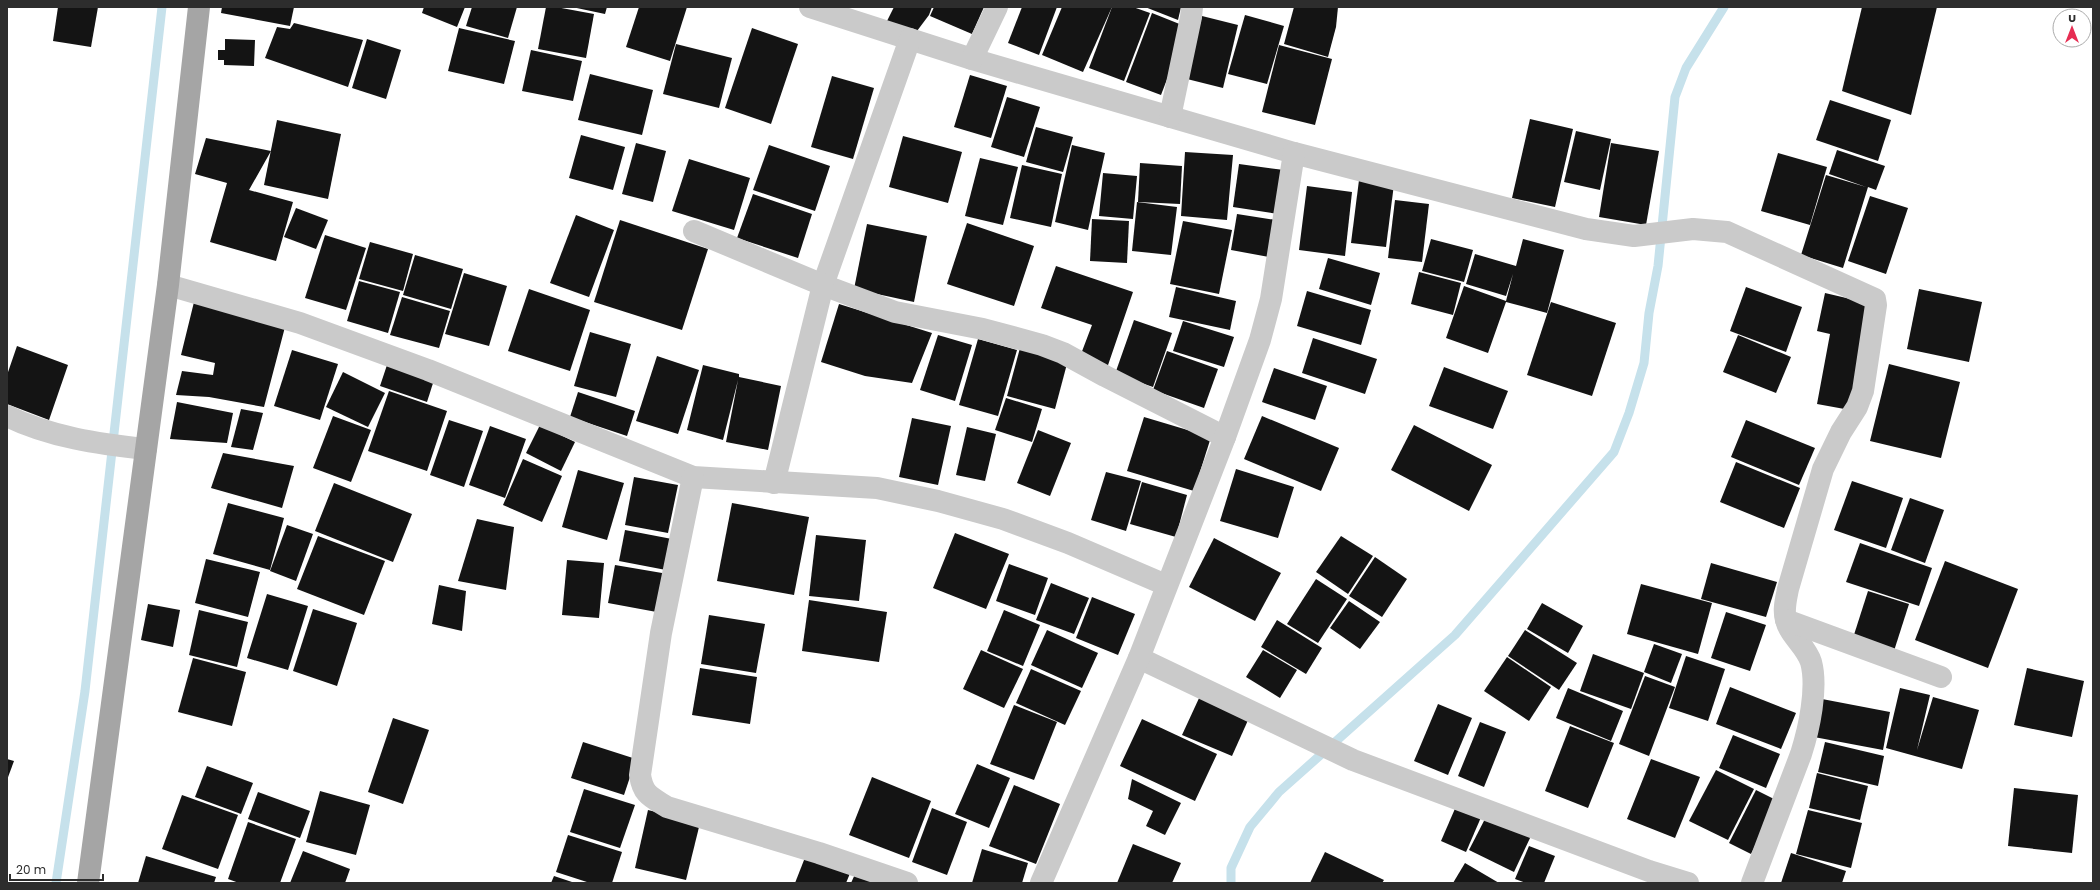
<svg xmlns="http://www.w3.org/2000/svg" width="2100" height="890" font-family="Poppins,sans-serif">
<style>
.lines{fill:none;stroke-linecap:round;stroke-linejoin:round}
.stream{stroke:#c6e1eb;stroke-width:9}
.building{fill:#141414}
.minor{stroke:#cacaca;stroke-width:22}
.major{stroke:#a5a5a5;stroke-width:22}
</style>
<rect width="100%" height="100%" fill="#fff"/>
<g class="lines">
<g class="stream">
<path d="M56 883 85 691 162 7"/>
<path d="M1231 883V868L1250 827 1279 792 1455 635 1614 452 1629 413 1644 363 1649 313 1658 266 1675 97 1686 68 1724 7"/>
</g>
</g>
<g class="building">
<path d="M58 7H98L91 47 53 41Z"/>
<path d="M222 7H294L290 26 221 13Z"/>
<path d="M424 7H465L457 27 422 13Z"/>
<path d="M472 7H517L508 38 466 26Z"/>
<path d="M546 7H556L594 14 586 58 538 49Z"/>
<path d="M572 7H607L605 14Z"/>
<path d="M639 7H687L670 61 626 47Z"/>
<path d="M894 7H932L929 15 917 31 886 23Z"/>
<path d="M934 7H984L972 34 930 16Z"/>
<path d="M1022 7H1057L1039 55 1008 43Z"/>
<path d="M1062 7H1112L1083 72 1042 55Z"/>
<path d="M1112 7H1133L1150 13 1124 81 1089 68Z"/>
<path d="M1145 7H1181L1178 20Z"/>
<path d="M1294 7H1338L1336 27 1328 57 1284 44Z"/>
<path d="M1862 7H1937L1911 115 1842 91Z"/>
<path d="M1152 13 1187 27 1161 95 1126 82Z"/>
<path d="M1245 15 1284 26 1267 84 1228 74Z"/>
<path d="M1202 16 1238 25 1223 88 1187 79Z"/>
<path d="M294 23 363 40 348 87 265 58 277 27 290 29Z"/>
<path d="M459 28 515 41 504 84 448 71Z"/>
<path d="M752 28 798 44 771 124 725 108Z"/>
<path d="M225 39 255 40 254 66 224 65V60H218V50H225Z"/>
<path d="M367 39 401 50 386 99 352 88Z"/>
<path d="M676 44 732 58 719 108 663 94Z"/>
<path d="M1279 45 1332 59 1315 125 1262 112Z"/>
<path d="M531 50 582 61 573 101 522 91Z"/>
<path d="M590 74 653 90 642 135 578 120Z"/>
<path d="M970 75 1007 86 991 138 954 127Z"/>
<path d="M832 76 874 88 853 159 811 147Z"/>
<path d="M1007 97 1040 107 1024 157 991 147Z"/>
<path d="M1830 100 1891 120 1878 161 1816 140Z"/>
<path d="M1530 119 1573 129 1555 207 1512 198Z"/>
<path d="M277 120 341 134 328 199 264 185Z"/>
<path d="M1036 127 1073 137 1063 172 1026 162Z"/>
<path d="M1576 131 1611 139 1600 190 1564 182Z"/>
<path d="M581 135 625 147 613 190 569 178Z"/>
<path d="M903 136 962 152 948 203 889 187Z"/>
<path d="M206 138 271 151 249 190 293 202 276 261 210 242 227 183 195 174Z"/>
<path d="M636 143 666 151 653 202 622 194Z"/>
<path d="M1611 143 1659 151 1646 225 1599 217Z"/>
<path d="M769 145 830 166 815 211 753 190Z"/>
<path d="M1072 145 1105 153 1088 230 1055 222Z"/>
<path d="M1837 150 1885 166 1876 190 1868 187 1843 268 1801 255 1826 175 1866 187 1829 174Z"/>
<path d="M1185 152 1233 155 1227 220 1181 216Z"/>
<path d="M1778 153 1827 167 1810 225 1761 211Z"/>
<path d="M980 158 1018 167 1003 225 965 216Z"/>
<path d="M689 159 750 178 734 230 672 211Z"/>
<path d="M1140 163 1182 166 1180 204 1138 202Z"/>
<path d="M1239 164 1284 170 1278 214 1233 207Z"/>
<path d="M1022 165 1062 174 1051 227 1010 218Z"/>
<path d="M1103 173 1137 176 1133 219 1099 216Z"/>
<path d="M1359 180 1394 184 1386 247 1351 243Z"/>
<path d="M1307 186 1352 192 1345 256 1299 250Z"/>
<path d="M753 194 812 214 798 258 737 238Z"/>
<path d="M1870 196 1908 208 1886 274 1848 261Z"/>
<path d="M1395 200 1429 204 1422 262 1388 258Z"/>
<path d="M1137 202 1177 207 1171 255 1132 251Z"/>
<path d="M296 208 328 220 316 249 284 237Z"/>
<path d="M1237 214 1276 220 1269 257 1231 250Z"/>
<path d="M576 215 614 230 589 297 550 283Z"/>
<path d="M1092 219 1129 221 1127 263 1090 261Z"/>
<path d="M620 220 708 249 682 330 594 302Z"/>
<path d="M1183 221 1232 230 1219 294 1170 284Z"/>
<path d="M967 223 1034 246 1014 306 947 284Z"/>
<path d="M867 224 927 236 914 302 854 289Z"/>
<path d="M325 235 366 248 346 310 305 298Z"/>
<path d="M1431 239 1473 250 1464 282 1422 271Z"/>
<path d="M1523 239 1564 250 1547 313 1506 302 1488 353 1446 338 1464 286 1506 301 1513 274 1506 296 1466 284 1475 254 1516 266Z"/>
<path d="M370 242 413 254 403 291 359 279Z"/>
<path d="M415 255 463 269 451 309 403 295Z"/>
<path d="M1328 258 1380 273 1371 305 1319 289Z"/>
<path d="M1056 266 1133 292 1106 371 1081 354 1092 325 1041 308Z"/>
<path d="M1419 272 1461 283 1453 315 1411 304Z"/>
<path d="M464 273 507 286 489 346 445 334Z"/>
<path d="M359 281 400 292 388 333 347 321Z"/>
<path d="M1176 287 1236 301 1230 330 1169 317Z"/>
<path d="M1746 287 1802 307 1786 352 1730 331Z"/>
<path d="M529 289 590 310 570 371 508 351Z"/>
<path d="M1919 289 1982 302 1969 362 1907 349Z"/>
<path d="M1307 291 1371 310 1361 345 1297 326Z"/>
<path d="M1825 293 1872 304 1850 410 1817 404 1830 334 1817 331Z"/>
<path d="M402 297 450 311 439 348 390 335Z"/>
<path d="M194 302 285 327 264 407 209 397 176 395 182 371 213 375 215 363 181 355Z"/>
<path d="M1551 302 1616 323 1592 396 1527 375Z"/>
<path d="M839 304 932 333 912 383 865 376 821 362Z"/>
<path d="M1134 320 1172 333 1153 387 1115 374Z"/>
<path d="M1183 321 1234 337 1224 367 1173 351Z"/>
<path d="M590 332 631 344 616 397 574 386Z"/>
<path d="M938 335 972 345 955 401 920 390Z"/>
<path d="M1738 335 1791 357 1776 393 1723 372Z"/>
<path d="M1313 338 1377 359 1365 394 1302 373Z"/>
<path d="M978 339 1017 350 998 416 959 405Z"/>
<path d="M17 346 68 365 49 420 7 404V375Z"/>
<path d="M1020 348 1068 360 1055 409 1007 396Z"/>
<path d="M292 350 338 364 320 420 274 406Z"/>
<path d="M1167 351 1218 369 1204 408 1153 390Z"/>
<path d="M657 356 699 370 678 434 636 421Z"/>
<path d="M1889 364 1960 382 1941 458 1870 441Z"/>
<path d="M387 365 434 380 427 402 380 386Z"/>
<path d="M703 365 739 374V377L781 386 768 450 726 442 738 380 723 440 687 430Z"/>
<path d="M1444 367 1508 391 1493 429 1429 406Z"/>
<path d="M1274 368 1327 386 1315 420 1262 402Z"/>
<path d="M343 372 385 393 368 427 326 407Z"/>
<path d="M389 391 447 411 427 471 368 451Z"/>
<path d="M578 392 635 411 627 436 570 417Z"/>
<path d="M1006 398 1042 409 1032 442 995 430Z"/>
<path d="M177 402 233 413 227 443 170 439Z"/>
<path d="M241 409 263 413 253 450 231 447Z"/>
<path d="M333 416 371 430 351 482 313 468Z"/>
<path d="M1262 416 1339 448 1321 491 1244 459Z"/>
<path d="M1144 417 1211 437 1194 491 1127 471Z"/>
<path d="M912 418 951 426 938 485 899 477Z"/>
<path d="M449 420 483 431 464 487 430 475Z"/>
<path d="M1746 420 1815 448 1799 485 1731 457Z"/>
<path d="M540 425 575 442 561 471 526 453Z"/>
<path d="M1414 425 1492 465 1469 511 1391 470Z"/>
<path d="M490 426 526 439 505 498 469 485Z"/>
<path d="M967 427 996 434 985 481 956 475Z"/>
<path d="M1038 430 1071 443 1050 496 1017 483Z"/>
<path d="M223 453 294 466 282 508 211 488Z"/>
<path d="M523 459 562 476 542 522 503 505Z"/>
<path d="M1736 462 1800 488 1784 528 1720 502Z"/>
<path d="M1236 469 1294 487 1278 538 1220 521Z"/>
<path d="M578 470 624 483 607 540 562 527Z"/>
<path d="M1106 472 1141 481 1126 531 1091 520Z"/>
<path d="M634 477 678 485 668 533 625 525Z"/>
<path d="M1852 481 1903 498 1886 548 1834 530Z"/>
<path d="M1142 482 1187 495 1176 537 1130 524Z"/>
<path d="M334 483 412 514 393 562 315 531Z"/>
<path d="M1910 498 1944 510 1925 563 1891 550Z"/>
<path d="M228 503 284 518 270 570 213 554Z"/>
<path d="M732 503 809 517 794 595 717 581Z"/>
<path d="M477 519 514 527 506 590 458 581Z"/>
<path d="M287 525 313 534 296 581 270 571Z"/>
<path d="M625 530 672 539 666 570 619 561Z"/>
<path d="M955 533 1009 554 986 609 933 588Z"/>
<path d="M816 535 866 540 859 601 809 596Z"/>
<path d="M318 536 385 561 364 615 297 589Z"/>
<path d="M1341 536 1373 556 1348 594 1316 572Z"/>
<path d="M1214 538 1281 573 1255 621 1189 587Z"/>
<path d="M1860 543 1932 568 1919 606 1846 582Z"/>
<path d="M1375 557 1407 579 1382 617 1349 596Z"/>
<path d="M206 559 260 572 248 617 195 603Z"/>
<path d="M567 560 604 563 599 618 562 615Z"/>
<path d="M1945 561 2018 589 1988 668 1915 640Z"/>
<path d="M1711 563 1777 582 1766 617 1701 599Z"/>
<path d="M1009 564 1048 578 1035 615 996 601Z"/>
<path d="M615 565 668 574 662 613 608 603Z"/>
<path d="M1316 579 1347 599 1318 643 1287 624Z"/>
<path d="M1051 583 1089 598 1074 634 1036 620Z"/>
<path d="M1641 584 1712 603 1698 654 1627 634Z"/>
<path d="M439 585 466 591 462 631 432 624Z"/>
<path d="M1868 591 1909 604 1893 654 1852 641Z"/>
<path d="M267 594 308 606 288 670 247 658Z"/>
<path d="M1092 597 1135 614 1118 655 1076 638Z"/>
<path d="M809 600 887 612 879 662 802 651Z"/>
<path d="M1349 601 1380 622 1360 649 1330 628Z"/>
<path d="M1542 603 1583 626 1568 653 1527 629Z"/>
<path d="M148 604 180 610 173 647 141 640Z"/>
<path d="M313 609 357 623 337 686 293 671Z"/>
<path d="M199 610 248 622 237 667 189 655Z"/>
<path d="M1004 610 1040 625 1023 666 987 651Z"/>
<path d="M1726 612 1766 625 1750 671 1711 658Z"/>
<path d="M709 615 765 624 756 673 701 664Z"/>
<path d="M1277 620 1322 648 1306 674 1261 647Z"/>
<path d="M1047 630 1098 653 1082 688 1031 665Z"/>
<path d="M1525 630 1577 663 1559 690 1508 656Z"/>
<path d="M1654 644 1682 654 1671 683 1644 672Z"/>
<path d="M981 650 1023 669 1004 708 963 689Z"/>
<path d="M1263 650 1297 670 1280 698 1246 677Z"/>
<path d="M1593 654 1644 673 1631 709 1580 691Z"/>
<path d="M1686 656 1725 669 1708 721 1669 708Z"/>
<path d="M1507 657 1551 687 1529 721 1484 691Z"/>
<path d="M193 658 246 672 232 726 178 712Z"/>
<path d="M700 668 757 677 750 724 692 715Z"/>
<path d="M2027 668 2084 681 2072 737 2014 725Z"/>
<path d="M1031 669 1081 691 1065 725 1016 703Z"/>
<path d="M1645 676 1675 687 1649 756 1619 744Z"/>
<path d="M1730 687 1796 713 1781 749 1716 724Z"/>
<path d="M1568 688 1623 711 1611 741 1556 718Z"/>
<path d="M1900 688 1930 695 1917 750 1933 697 1979 710 1962 769 1886 748Z"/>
<path d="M1200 696 1249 718 1232 756 1182 735Z"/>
<path d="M1822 699 1890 712 1883 750 1814 737Z"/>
<path d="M1438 704 1472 718 1448 775 1414 761Z"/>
<path d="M1014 705 1057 722 1034 780 990 764Z"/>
<path d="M393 718 429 730 403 804 368 792Z"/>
<path d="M1142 719 1217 754 1195 801 1120 766Z"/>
<path d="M1480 722 1506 732 1484 787 1458 776Z"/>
<path d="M1570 726 1614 743 1588 808 1545 791Z"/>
<path d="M1733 735 1780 754 1766 788 1719 768Z"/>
<path d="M583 742 636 759 624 795 571 778Z"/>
<path d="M1825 742 1884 756 1878 786 1818 772Z"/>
<path d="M7 759 14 761 7 780Z"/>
<path d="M1651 759 1700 777 1675 838 1627 819Z"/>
<path d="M977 764 1010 778 989 828 955 814Z"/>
<path d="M207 766 253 783 241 814 195 797Z"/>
<path d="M1716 770 1754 789 1728 840 1689 821Z"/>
<path d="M1817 773 1868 786 1860 820 1809 808Z"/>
<path d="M872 777 931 801 909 858 849 835Z"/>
<path d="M1132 779 1181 803 1165 835 1146 826 1153 811 1128 799Z"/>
<path d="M1014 785 1060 804 1036 864 989 846Z"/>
<path d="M2014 788 2078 795 2072 853 2008 846Z"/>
<path d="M584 789 635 805 620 848 570 832Z"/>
<path d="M1756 790 1778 801 1751 854 1729 843Z"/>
<path d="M320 791 370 805 356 855 306 842Z"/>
<path d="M258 792 310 811 300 838 248 819Z"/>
<path d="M182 795 238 815 218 869 162 849Z"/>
<path d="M1457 804 1482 815 1466 852 1441 841Z"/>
<path d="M932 808 967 822 947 875 912 862Z"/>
<path d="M648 810 700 823 686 880 635 868Z"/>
<path d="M1808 810 1862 823 1851 868 1796 854Z"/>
<path d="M1487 815 1531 836 1514 872 1469 850Z"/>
<path d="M248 822 296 839 280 883H239L228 879Z"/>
<path d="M568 835 622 852 612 883H590L556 872Z"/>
<path d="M1133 844 1181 863 1172 883H1117Z"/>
<path d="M1529 846 1555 856 1544 883H1526L1515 879Z"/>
<path d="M982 849 1028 863 1022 883H972Z"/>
<path d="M303 851 350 869 345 883H290Z"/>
<path d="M1325 852 1384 880 1382 883H1310Z"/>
<path d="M1791 853 1846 871 1842 883H1781Z"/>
<path d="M806 855 851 871 846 883H795Z"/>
<path d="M146 856 216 877 214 883H138Z"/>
<path d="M1465 863 1499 883H1453Z"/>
<path d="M856 872 882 883H851Z"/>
<path d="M554 876 575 883H551Z"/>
</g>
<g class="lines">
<g class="minor">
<path d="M810 7 972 59 1294 153 1586 229 1634 236 1693 229 1727 232 1875 299 1876 305 1863 391 1857 407 1841 432 1823 469 1788 589C1786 599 1783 610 1786 620 1790 636 1806 646 1811 662 1818 688 1809 729 1801 754L1752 883"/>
<path d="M910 39 823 285 895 312 983 329 1042 345 1063 353 1105 376 1225 437"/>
<path d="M972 59 997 7"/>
<path d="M1170 117 1191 17 1192 7"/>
<path d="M694 231 823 285 774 483"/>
<path d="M168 285 300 323 428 370 693 477 877 488 938 501 1003 519 1068 543 1166 585"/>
<path d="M7 416C50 437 99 444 146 449"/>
<path d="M693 477 661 633 640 775C643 795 651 797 667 807L819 853 907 883"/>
<path d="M1786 620 1941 677"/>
<path d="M1139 658 1353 760 1649 871 1688 883"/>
<path d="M1041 883 1139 658 1225 437 1260 340 1271 299 1294 153"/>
</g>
<path class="major" d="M88 883 168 285 199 7"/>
</g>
<rect width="2100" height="890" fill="none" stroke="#2d2d2d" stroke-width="16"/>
<g transform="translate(2072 28)"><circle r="19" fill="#ffffff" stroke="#ababab"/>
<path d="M0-3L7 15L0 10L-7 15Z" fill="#e62d52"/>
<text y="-6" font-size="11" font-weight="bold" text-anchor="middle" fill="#2d2d2d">U</text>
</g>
<path d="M10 874v6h93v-6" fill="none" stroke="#2d2d2d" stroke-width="2"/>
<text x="16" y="874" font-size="12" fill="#2d2d2d" stroke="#ffffff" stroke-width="3" paint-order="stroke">20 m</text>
</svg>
